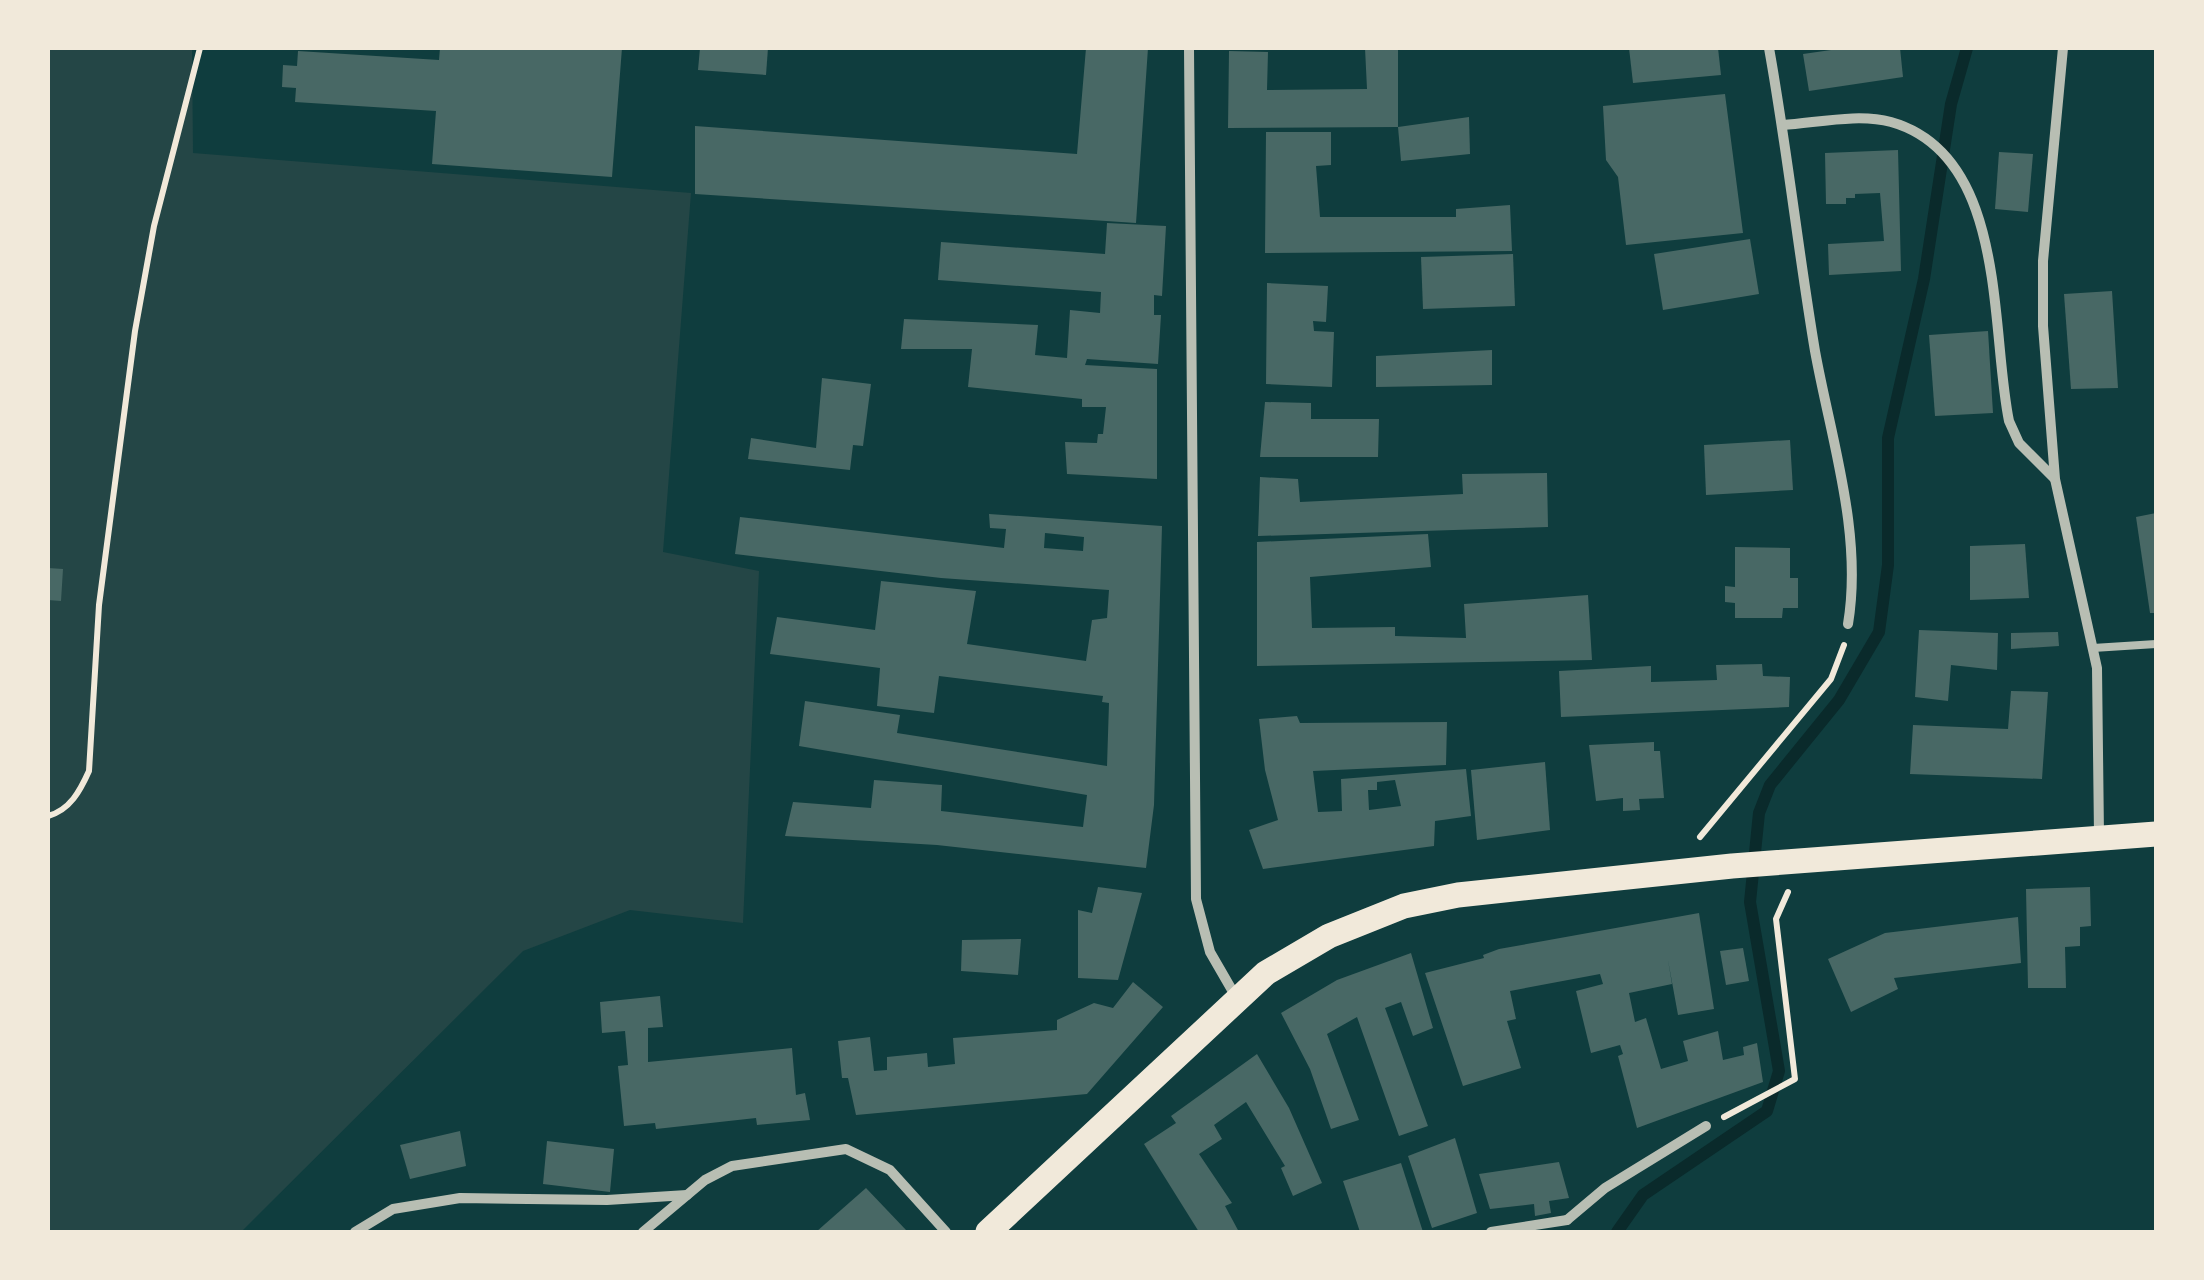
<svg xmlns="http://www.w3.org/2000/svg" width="2204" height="1280" font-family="'Zilla Slab',serif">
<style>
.green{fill:#244646}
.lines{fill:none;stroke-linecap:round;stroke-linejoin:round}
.stream{stroke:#0a2a2b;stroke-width:12}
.building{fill:#486865;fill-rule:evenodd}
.path{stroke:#f1e9da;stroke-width:6}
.service{stroke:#b8beb3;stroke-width:8}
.minor{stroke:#b8beb3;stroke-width:10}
.primary{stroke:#f1e9da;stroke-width:25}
</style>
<rect width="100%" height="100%" fill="#0f3d3e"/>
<path class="green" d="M48 48H192L193 153 691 193 663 552 759 571 743 923 630 910 523 951 241 1232H48Z"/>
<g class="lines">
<path class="stream" d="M1617 1232 1643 1195 1767 1111 1779 1071 1750 902 1759 813 1770 785 1839 700 1879 632 1888 565V438L1924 279 1951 104 1967 48"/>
</g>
<g class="building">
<path d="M440 48H622L612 177 432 164 436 111 295 102 296 88 282 87 283 65 297 66 298 51 439 60Z"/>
<path d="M700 48H768L766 75 698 70Z"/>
<path d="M1086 48H1148L1136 223 695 194V126L1077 154Z"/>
<path d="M1365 48H1398V127L1228 128 1229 51 1268 52 1267 90 1367 89Z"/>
<path d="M1629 48H1718L1721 75 1633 83Z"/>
<path d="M1845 48H1900L1903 77 1809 91 1803 54Z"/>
<path d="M1725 94 1743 233 1626 245 1618 177 1606 160 1603 106Z"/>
<path d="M1469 117 1470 154 1401 161 1398 127Z"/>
<path d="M1266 132H1331V165L1316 166 1320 217H1456V209L1510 205 1512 251 1265 253Z"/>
<path d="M1898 150 1901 271 1829 275 1828 244 1884 241 1880 193 1855 194V198H1846V204H1826L1825 153Z"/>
<path d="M1999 152 2033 154 2028 212 1995 209Z"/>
<path d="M1107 223 1166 226 1162 296 1154 295V315H1161L1158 364 1087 359 1085 365 1157 369V479L1067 474 1065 442 1097 443 1098 434H1103L1106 407H1082V399L968 387 972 349H901L904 319 1038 325 1035 355 1067 358 1070 310 1100 313 1101 292 938 280 941 242 1105 254Z"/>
<path d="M1750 239 1759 294 1663 310 1654 254Z"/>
<path d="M1513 254 1515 306 1423 309 1421 257Z"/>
<path d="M1267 283 1328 286 1326 322 1313 321 1314 331 1334 332 1332 387 1266 384Z"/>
<path d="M2112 291 2118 388 2071 389 2064 294Z"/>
<path d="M1988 331 1993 413 1935 416 1929 335Z"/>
<path d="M1492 350V385L1376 387V356Z"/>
<path d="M822 378 871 384 863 446 853 445 850 470 748 459 751 438 816 448Z"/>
<path d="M1265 402 1311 403V419H1379L1378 457H1260Z"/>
<path d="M1790 440 1793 490 1706 495 1704 445Z"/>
<path d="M1547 473 1548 527 1258 536 1260 477 1298 479 1300 502 1463 494 1462 474Z"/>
<path d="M2156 513V613H2150L2136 517Z"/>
<path d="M989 514 1162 526 1154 805 1146 868 937 845 785 836 793 802 871 808 874 780 942 785 941 811 1083 827 1087 795 799 746 805 701 900 715 897 733 1107 766 1109 703 1102 702 1103 696 939 676 934 713 877 706 880 668 770 654 777 617 875 630 881 581 976 591 967 644 1086 661 1092 620 1107 618 1109 590 941 578 735 554 740 517 1004 548 1006 529 990 528ZM1045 533 1084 537 1083 551 1044 548Z"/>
<path d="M1428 534 1431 567 1310 577 1312 628 1395 627V636L1466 638 1464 604 1588 595 1592 660 1257 666V542Z"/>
<path d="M2025 544 2029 598 1970 600V546Z"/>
<path d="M1735 547 1790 548V578H1798V608H1783L1782 618H1735V603L1725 602V586L1735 587Z"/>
<path d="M48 568 63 569 61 601 48 600Z"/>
<path d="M1919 630 1998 633 1997 670 1951 665 1948 701 1915 697Z"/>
<path d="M2058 632 2059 646 2011 649V633Z"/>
<path d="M1762 664 1763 676 1790 677 1789 707 1561 717 1559 671 1651 666V682L1717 680 1716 665Z"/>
<path d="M2011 691 2048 692 2042 779 1910 774 1913 725 2008 729Z"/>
<path d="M1297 716 1300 723 1447 722 1446 765 1313 771 1318 812 1342 811 1341 779 1466 769 1471 816 1435 821 1434 846 1263 869 1249 830 1278 820 1265 770 1259 719ZM1395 780 1401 806 1369 810 1368 790H1377V782Z"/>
<path d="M1654 742V751H1660L1664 798 1639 799 1640 810 1623 811V798L1596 801 1589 745Z"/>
<path d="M1545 762 1550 830 1477 840 1471 770Z"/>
<path d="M1098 887 1142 893 1118 980 1078 978V910L1092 913Z"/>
<path d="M2090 887 2091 926 2080 927V946L2065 947 2066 988H2028L2026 889Z"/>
<path d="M1699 913 1714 1009 1678 1015 1668 960 1672 984 1629 993 1635 1022 1646 1018 1661 1069 1688 1061 1683 1041 1718 1031 1723 1060 1744 1055 1743 1047 1757 1043 1763 1082 1637 1128 1618 1056 1623 1054 1620 1045 1591 1053 1576 991 1603 984 1600 974 1510 991 1516 1019 1507 1021 1521 1068 1463 1086 1425 973 1484 958 1483 955 1499 949Z"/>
<path d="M2018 917 2021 963 1894 978 1898 989 1851 1012 1828 959 1885 933Z"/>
<path d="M1021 939 1018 975 961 971 962 940Z"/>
<path d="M1743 948 1749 981 1726 985 1720 951Z"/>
<path d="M1411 953 1433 1028 1413 1036 1401 1002 1385 1008 1428 1126 1399 1136 1357 1017 1327 1034 1359 1120 1331 1129 1310 1069 1281 1013 1337 980Z"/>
<path d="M1133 982 1163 1007 1087 1094 856 1115 848 1078H842L838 1041 870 1037 874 1071 887 1070V1057L927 1053 928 1067 955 1064 953 1038 1057 1030V1020L1094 1003 1113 1008Z"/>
<path d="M660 996 663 1027 648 1028V1062L792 1048 796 1095 805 1093 810 1120 757 1125 756 1118 656 1129 655 1123 624 1126 618 1066 628 1065 625 1031 602 1033 600 1002Z"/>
<path d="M1257 1054 1289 1108 1322 1183 1293 1196 1281 1168 1285 1166 1246 1102 1214 1125 1222 1139 1199 1154 1232 1203 1225 1206 1239 1232H1199L1144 1144 1176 1123 1171 1116Z"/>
<path d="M460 1131 466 1166 410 1179 400 1145Z"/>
<path d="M1455 1138 1477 1213 1432 1228 1408 1156Z"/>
<path d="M547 1141 614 1149 610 1192 543 1184Z"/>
<path d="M1559 1162 1569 1198 1549 1201 1551 1213 1535 1216 1534 1204 1490 1209 1479 1174Z"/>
<path d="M1401 1163 1423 1232H1360L1343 1181Z"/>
<path d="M866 1188 906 1230 903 1232H816Z"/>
</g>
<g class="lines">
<g class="path">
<path d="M48 816C70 810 80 791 89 771L99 605 135 331 154 226 200 48"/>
<path d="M1700 837 1831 679 1844 645"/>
<path d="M1724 1117 1795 1079 1776 919 1788 892"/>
</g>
<path class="service" d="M2093 648 2156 644"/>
<g class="minor">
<path d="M1189 48 1196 899 1210 952 1236 997"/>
<path d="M1769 48C1787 148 1798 250 1815 351 1831 439 1863 534 1848 624"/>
<path d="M2063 48 2043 261V326L2055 479 2097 668 2099 835"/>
<path d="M1783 125C1816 123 1858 113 1891 122 2008 155 1990 329 2009 421L2019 443 2054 478"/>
<path d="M1567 1220 1605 1188 1706 1126"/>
<path d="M355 1232 393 1209 460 1198 607 1200 687 1195"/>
<path d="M643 1232 705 1180 732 1166 846 1149 890 1170 946 1232"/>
<path d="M1491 1232 1567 1220"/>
</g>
<path class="primary" d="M988 1232 1266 973 1329 936 1404 906 1458 895 1732 866 2156 834"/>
</g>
<rect width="2204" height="1280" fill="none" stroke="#f1e9da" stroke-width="100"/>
</svg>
